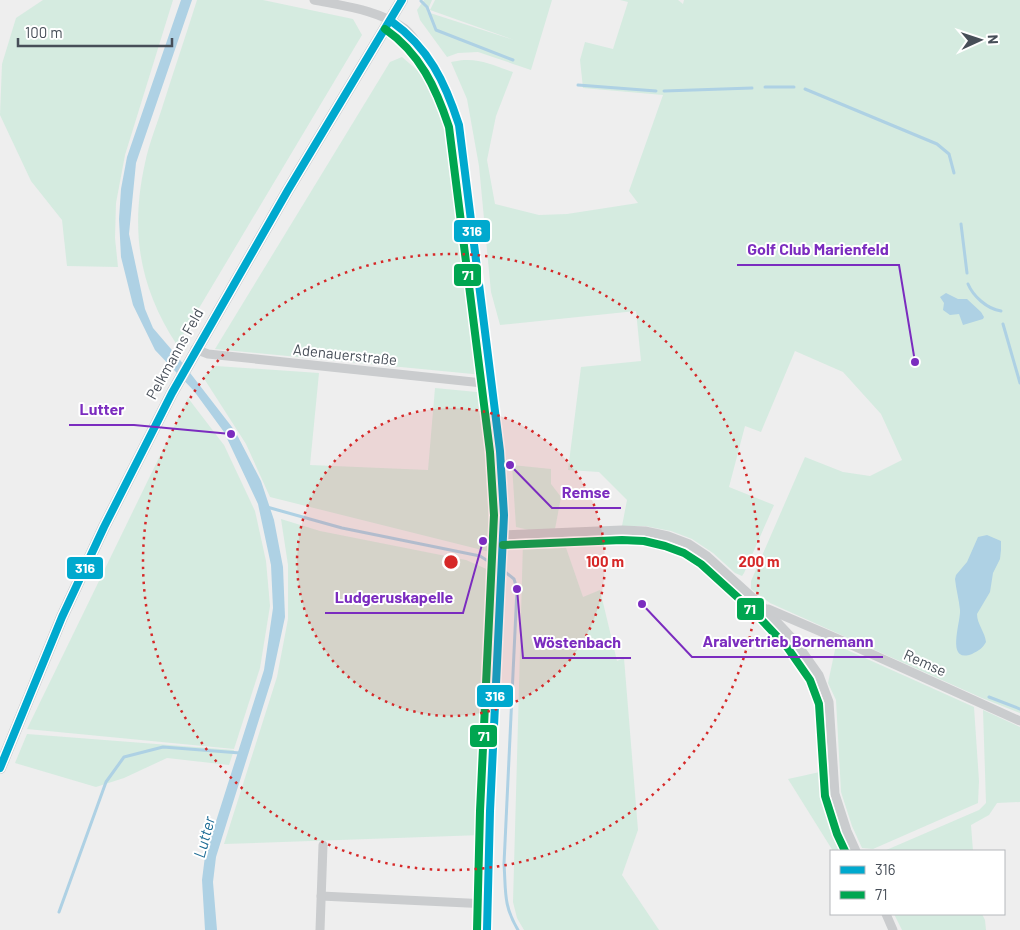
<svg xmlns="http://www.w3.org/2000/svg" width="1020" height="930" font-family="Barlow,sans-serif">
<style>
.green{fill:#d5ebe0}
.water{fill:#aed1e4}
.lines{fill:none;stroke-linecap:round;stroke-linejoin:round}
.stream{stroke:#aed1e4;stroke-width:3}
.minor{stroke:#caccce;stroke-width:9}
.primary{stroke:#c6c8cb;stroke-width:12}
.bus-1-casing{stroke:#fff;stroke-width:11}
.bus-2-casing{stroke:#fff;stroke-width:11}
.bus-1{stroke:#00a9ce;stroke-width:8}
.bus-2{stroke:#00a651;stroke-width:8}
.ring{fill:none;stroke:#d62828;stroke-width:2.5;stroke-dasharray:2.5 5}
.labels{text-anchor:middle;stroke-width:4;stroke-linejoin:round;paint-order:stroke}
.street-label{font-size:15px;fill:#474e58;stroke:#fff}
.water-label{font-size:16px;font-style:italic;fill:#1d6c95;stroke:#fff}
.centre{fill:#d62828;stroke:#fff;stroke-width:2.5}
.ring-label{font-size:15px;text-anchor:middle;font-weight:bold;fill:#d62828;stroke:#fff;stroke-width:4;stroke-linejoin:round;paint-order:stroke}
.leader{fill:none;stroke:#7b2cbf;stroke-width:2}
.callout-dot{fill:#7b2cbf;stroke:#fff;stroke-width:2}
.callout-label{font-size:16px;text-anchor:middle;font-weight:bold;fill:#7b2cbf;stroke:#fff;stroke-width:4;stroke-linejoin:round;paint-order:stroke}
.line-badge{stroke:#fff;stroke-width:2}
.badge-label{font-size:14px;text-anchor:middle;font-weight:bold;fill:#fff}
</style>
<rect width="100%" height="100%" fill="#eee"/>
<g class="green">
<path d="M43 0H173L125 155 116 203 115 238 118 267 67 266 62 220 31 181 0 115 2 64 16 18Z"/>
<path d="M197 0H263L353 19 362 35 177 345C139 287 130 231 145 163 149 144 157 124 163 105 174 70 186 35 197 0Z"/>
<path d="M424 0H432L427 12 514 40 430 10 435 0H552L531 70 478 52 458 53 447 57 420 20 417 10Z"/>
<path d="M620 0H678L683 4 684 0H1020V713L982 698 770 603 751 589V581L805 457 843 472 870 476 902 460 881 414 843 372 795 351 761 432 745 426 729 487 774 505 744 573 742 576 735 573 713 553 692 539 671 531 645 526H622L627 500 599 472 568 470 581 367 641 361 636 311 500 325 491 292 479 166 467 99 451 62C476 56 490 64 513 72L496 116 487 160 495 204 539 215 567 214 638 203 629 191 663 95 583 88 580 60 585 42 613 49 628 2Z"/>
<path d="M402 57 423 75 444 110 451 140 483 375 215 349 390 62Z"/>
<path d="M216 366 319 373 310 465 428 470 435 388 487 393 492 460 494 553 270 497 246 444 203 377Z"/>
<path d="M188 398 224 445 255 511 266 561 270 606 260 668 234 749 27 729Z"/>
<path d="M512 465 551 469V484L561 497 555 529 529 530 516 527Z"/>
<path d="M281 519 320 531 466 560 493 572 482 835 224 844 277 677 288 619V565Z"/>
<path d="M563 539 583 597 600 590 617 661 624 658 638 830 622 875 659 930H524L517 918 513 902 523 542Z"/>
<path d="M836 645 974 707 979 781 978 803 873 849 862 848 852 826 841 792 836 700 828 683Z"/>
<path d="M983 710 1020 727V802L997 803 989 815 971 825 973 851H884L979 810 986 803Z"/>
<path d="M27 734 234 750 229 765 167 758 124 778 96 787 15 763Z"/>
<path d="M829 770 831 796 852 851H833L788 779Z"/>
<path d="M894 914H982L985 920 986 930H902Z"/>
</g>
<g class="water">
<path d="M181 0H192L136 163 129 234 145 309 153 328 177 356 235 431 261 481 274 520 283 567 285 617 272 678 216 857 213 882 217 930H205L202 880 205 856 264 670 273 608 271 565 258 504 224 432 194 391 155 350 133 305 121 257 119 219 121 189 127 157Z"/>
<path d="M946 293 958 299H967L981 312 984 317 983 319 963 325 959 314 950 315 943 310 944 303 940 297Z"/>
<path d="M987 535 1001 541V550L1000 559 993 573 990 592 977 614C977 624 985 632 986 642 983 648 978 651 972 654 945 664 961 622 960 610 959 600 956 589 955 579L956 575 967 562 978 537Z"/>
</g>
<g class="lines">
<g class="stream">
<path d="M421 1 427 7 436 30 513 60"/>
<path d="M578 85 656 91"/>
<path d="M765 87H794"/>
<path d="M805 89 937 144 949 154 954 173"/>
<path d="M664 91 752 88"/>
<path d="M961 224 967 273"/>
<path d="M968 284C973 296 987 309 1001 311"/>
<path d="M1003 324 1020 383"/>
<path d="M267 507 342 528 480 556 499 568"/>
<path d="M504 571 514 579 517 589 504 864C506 891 503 905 518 930"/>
<path d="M989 697 1020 709"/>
<path d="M59 912 106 782 124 757 163 747 240 753"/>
</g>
<g class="minor">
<path d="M314 0C344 6 379 10 405 29 410 33 414 39 418 44 438 68 450 95 459 125L500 451 504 515 490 811 487 930"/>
<path d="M195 349 208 354 492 384"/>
<path d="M503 535 622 530 645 531 668 536 689 544 707 556 763 607 795 641 819 675 829 702 835 794 847 831 856 851"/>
<path d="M768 609 845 642 1020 721"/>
<path d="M321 896 488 904"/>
<path d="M886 914 893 930"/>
<path d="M320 930 323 845"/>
</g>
<path class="primary" d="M0 768 62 617 104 527 172 393 288 190 402 0"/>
<defs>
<g id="bus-1">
<path d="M391 21C429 48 445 82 459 125L500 451 504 515 490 811 487 930"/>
<path d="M0 768 62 617 104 527 172 393 288 190 402 0"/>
</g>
<g id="bus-2">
<path d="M385 29C420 53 436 88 449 127L490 452 494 515 480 811 477 930"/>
<path d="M503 545 622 540 644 541 665 546 684 553 701 564 756 614 787 647 810 680 819 704 825 796 837 834 845 851"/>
</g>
</defs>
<use href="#bus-1" class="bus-1-casing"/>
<use href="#bus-2" class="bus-2-casing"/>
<use href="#bus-1" class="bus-1"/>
<use href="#bus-2" class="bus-2"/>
</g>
<circle cx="451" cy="562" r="154" fill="#d62828" fill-opacity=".12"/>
<g class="ring">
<circle cx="451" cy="562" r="154"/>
<circle cx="451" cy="562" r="308"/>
</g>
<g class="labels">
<g class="street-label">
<text transform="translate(175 354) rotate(-61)" y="5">Pelkmanns Feld</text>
<text transform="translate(345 355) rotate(6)" y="5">Adenauerstraße</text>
<text transform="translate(925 663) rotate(24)" y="5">Remse</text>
</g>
<g class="water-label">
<text transform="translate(204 837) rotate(-75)" y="6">Lutter</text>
</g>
</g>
<circle cx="451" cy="562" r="8" class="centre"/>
<g class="ring-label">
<text x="605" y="567">100 m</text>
<text x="759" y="567">200 m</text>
</g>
<path class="leader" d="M915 362L899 265H737M231 434L134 425H69M510 465L552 508H621M483 541L463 613H325M642 604L692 657H883M517 589L523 658H631"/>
<g class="callout-dot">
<circle cx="915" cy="362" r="5"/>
<circle cx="231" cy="434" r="5"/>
<circle cx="510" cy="465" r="5"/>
<circle cx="483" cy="541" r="5"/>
<circle cx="642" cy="604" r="5"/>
<circle cx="517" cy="589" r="5"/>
</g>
<g class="callout-label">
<text x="818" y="255">Golf Club Marienfeld</text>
<text x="102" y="415">Lutter</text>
<text x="586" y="498">Remse</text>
<text x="394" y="603">Ludgeruskapelle</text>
<text x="788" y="647">Aralvertrieb Bornemann</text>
<text x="577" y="648">Wöstenbach</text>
</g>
<g class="line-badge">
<rect x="453" y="219" width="38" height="24" rx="5" fill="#00a9ce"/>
<rect x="453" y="263" width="29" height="24" rx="5" fill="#00a651"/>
<rect x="66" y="556" width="38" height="24" rx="5" fill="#00a9ce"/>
<rect x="736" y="597" width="29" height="24" rx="5" fill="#00a651"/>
<rect x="476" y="684" width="38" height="24" rx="5" fill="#00a9ce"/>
<rect x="469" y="724" width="29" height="24" rx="5" fill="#00a651"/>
</g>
<g class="badge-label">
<text x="472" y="236">316</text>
<text x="468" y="280">71</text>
<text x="85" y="573">316</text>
<text x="750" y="614">71</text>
<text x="495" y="701">316</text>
<text x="484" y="741">71</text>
</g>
<rect x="830" y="850" width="175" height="65" fill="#ffffff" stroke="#b5b8bc"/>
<rect x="840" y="866" width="25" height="8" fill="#00a9ce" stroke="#b5b8bc"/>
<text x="875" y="875" font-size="15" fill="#474e58">316</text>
<rect x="840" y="891" width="25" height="8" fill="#00a651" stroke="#b5b8bc"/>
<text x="875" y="900" font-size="15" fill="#474e58">71</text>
<g transform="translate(980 40) rotate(87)" stroke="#ffffff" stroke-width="4" paint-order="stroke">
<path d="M0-4L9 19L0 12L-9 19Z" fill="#474e58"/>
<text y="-8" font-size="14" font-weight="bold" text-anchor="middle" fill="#474e58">N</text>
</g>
<path d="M18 38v8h154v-8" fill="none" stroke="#474e58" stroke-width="2.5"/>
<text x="25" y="38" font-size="15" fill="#474e58" stroke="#ffffff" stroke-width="4" paint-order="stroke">100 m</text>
</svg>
